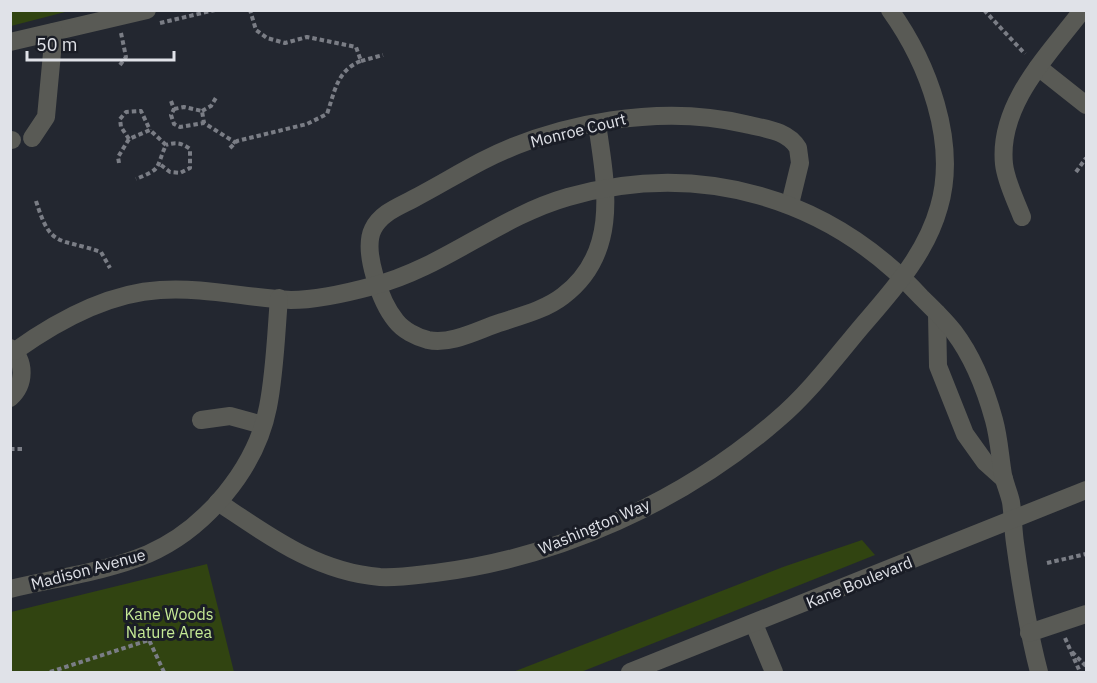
<svg xmlns="http://www.w3.org/2000/svg" width="1097" height="683" font-family="'IBM Plex Sans',sans-serif">
<style>
.green{fill:#314411}
.lines{fill:none;stroke-linecap:round;stroke-linejoin:round}
.path{stroke:#7a7d85;stroke-width:4;stroke-dasharray:4.5 3;stroke-linecap:butt}
.minor{stroke:#595a55;stroke-width:18}
.labels{text-anchor:middle;stroke-width:6;stroke-linejoin:round;paint-order:stroke}
.street-label{font-size:16px;fill:#e0e2e8;stroke:#1a1d26}
.park-label{font-size:16px;fill:#c5e995;stroke:#1a1d26}
</style>
<rect width="100%" height="100%" fill="#232730"/>
<g class="green">
<path d="M11 10H69V11L11 26Z"/>
<path d="M862 540 875 555 581 672H513L783 567Z"/>
<path d="M207 564 234 672H11V612Z"/>
</g>
<g class="lines">
<g class="path">
<path d="M984 10 1025 54"/>
<path d="M160 23 215 10"/>
<path d="M361 61 383 55"/>
<path d="M120 65 126 57 121 33"/>
<path d="M171 101 174 109 171 115 174 124 180 127 204 123 236 143"/>
<path d="M174 109 184 107 202 111 204 123"/>
<path d="M202 111 211 106 217 96"/>
<path d="M129 139 121 127 120 119 126 112 141 111 150 130"/>
<path d="M230 148 237 141 307 124 327 114C335 91 337 70 361 61L356 47 307 37 285 43 267 38 256 30 250 10"/>
<path d="M119 163 118 157 129 139 150 130 166 145C155 169 163 168 136 179"/>
<path d="M161 165 170 172 180 173 190 168V149C182 143 176 142 166 145"/>
<path d="M1076 172 1086 158"/>
<path d="M36 201C51 249 58 237 101 252L110 268"/>
<path d="M10 449H24"/>
<path d="M1047 563 1086 554"/>
<path d="M1065 638 1080 672"/>
<path d="M1072 652 1086 666"/>
<path d="M50 672 149 640 164 672"/>
</g>
<g class="minor">
<path d="M10 42 147 10"/>
<path d="M1038 67 1086 105"/>
<path d="M597 124C606 185 620 253 563 296 545 310 520 316 499 323 478 330 451 345 428 340 416 337 403 330 396 321 381 303 362 251 373 229 381 213 398 207 413 199 436 187 459 173 482 161 558 122 662 104 745 124 765 129 787 130 798 148L800 163 790 204"/>
<path d="M32 138 46 117 54 32"/>
<path d="M10 140H12"/>
<path d="M1022 217C1016 201 1006 182 1004 164 998 105 1048 55 1081 12"/>
<path d="M937 313 938 366 965 434 985 462 1004 479"/>
<path d="M10 348C26 361 25 385 10 398"/>
<path d="M15 351C57 321 107 293 160 290 204 287 247 298 291 300 317 300 347 293 373 286 443 268 498 217 568 197 700 160 829 197 921 297 932 308 945 320 954 332 973 357 986 391 994 420 999 438 1000 457 1003 475 1005 484 1009 493 1011 502 1013 515 1013 529 1015 543 1021 587 1028 630 1039 672"/>
<path d="M201 420 230 416 263 425"/>
<path d="M218 502C269 536 317 572 380 577 399 578 417 575 435 573 558 558 684 501 777 420 809 393 835 358 862 326 893 290 926 254 939 207 958 142 928 63 890 10"/>
<path d="M10 589C56 578 105 572 148 554 205 529 256 469 268 407 275 372 276 334 279 298"/>
<path d="M754 624 774 672"/>
<path d="M1029 633 1086 614"/>
<path d="M630 672 1086 490"/>
</g>
</g>
<g class="labels">
<g class="street-label">
<text transform="translate(578 130) rotate(-14)" y="6">Monroe Court</text>
<text transform="translate(594 526) rotate(-23)" y="6">Washington Way</text>
<text transform="translate(88 569) rotate(-15)" y="6">Madison Avenue</text>
<text transform="translate(859 582) rotate(-22)" y="6">Kane Boulevard</text>
</g>
<g class="park-label">
<text x="169" y="620">Kane Woods<tspan x="169" dy="18">Nature Area</tspan></text>
</g>
</g>
<rect width="1097" height="683" fill="none" stroke="#e0e2e8" stroke-width="24"/>
<path d="M27 51v9h147v-9" fill="none" stroke="#e0e2e8" stroke-width="3"/>
<text x="36" y="51" font-size="18" fill="#e0e2e8" stroke="#1a1d26" stroke-width="4.5" paint-order="stroke">50 m</text>
</svg>
